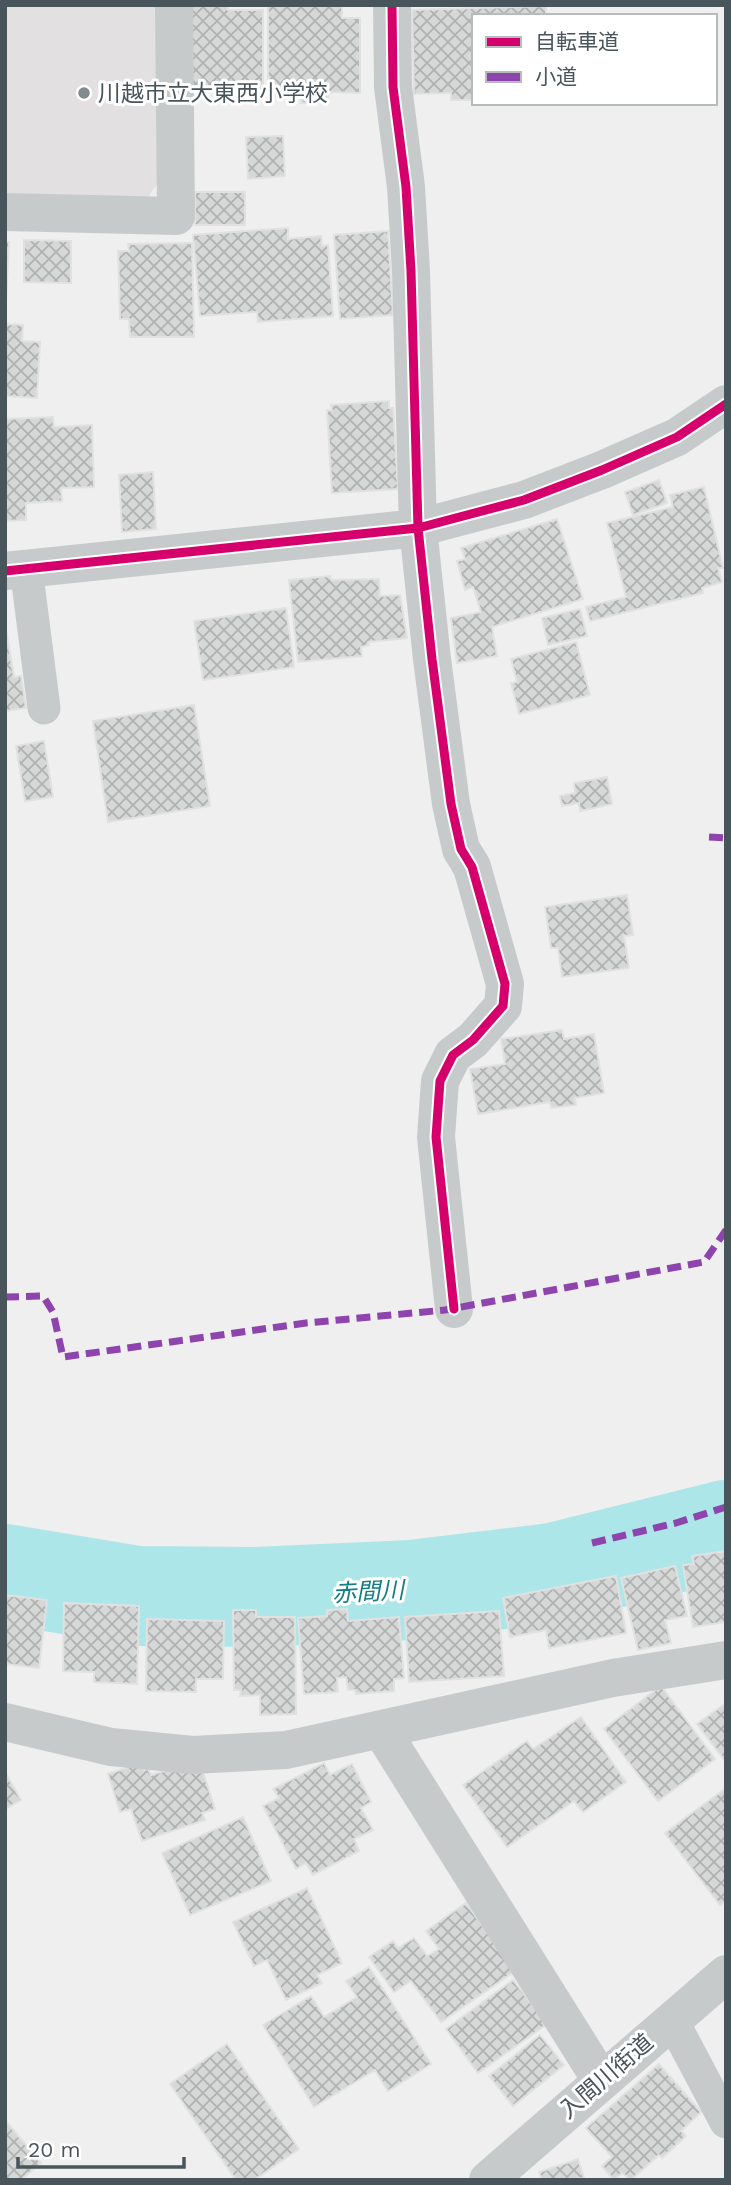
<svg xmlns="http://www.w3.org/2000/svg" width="731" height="2185" font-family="'Work Sans','Noto Sans JP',sans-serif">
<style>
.education{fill:#e2e0e1}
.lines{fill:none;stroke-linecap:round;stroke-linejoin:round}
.river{stroke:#ace6e9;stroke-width:100}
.building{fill:url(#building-cross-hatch);stroke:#e1e1e2;stroke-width:2}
.service{stroke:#c7cacb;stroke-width:33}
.minor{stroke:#c7cacb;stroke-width:38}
.tertiary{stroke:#c7cacb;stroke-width:38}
.quiet{stroke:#8e44ad;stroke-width:7;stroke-dasharray:14 7;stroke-linecap:butt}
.cycleway-casing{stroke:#fff;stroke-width:13}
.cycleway{stroke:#d6006c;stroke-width:9}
.poi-dot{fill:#838b8e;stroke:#fff;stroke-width:2.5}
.labels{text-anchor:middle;stroke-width:6;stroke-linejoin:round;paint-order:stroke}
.poi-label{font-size:23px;fill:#48555a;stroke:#fff;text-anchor:start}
.street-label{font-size:23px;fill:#48555a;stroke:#fff}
.water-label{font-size:24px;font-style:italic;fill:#147e83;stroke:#fff}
</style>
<defs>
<pattern id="building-cross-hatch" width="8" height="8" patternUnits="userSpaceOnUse" patternTransform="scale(1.75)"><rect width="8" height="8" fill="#d6d7d7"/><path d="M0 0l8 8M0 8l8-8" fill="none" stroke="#b0b1b1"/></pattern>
</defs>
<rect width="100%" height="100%" fill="#f0efef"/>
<path class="education" d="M5 5H163L160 180 146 200 5 196Z"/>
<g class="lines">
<path class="river" d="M5 1574 137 1596 255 1597 412 1590 553 1573 726 1530"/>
</g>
<g class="building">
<path d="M187 5H228V10H263V90L187 89Z"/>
<path d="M268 5 342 6V18H360V93L328 92V103H301V97H268Z"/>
<path d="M546 6V16H474V100H451V93L414 94 412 10Z"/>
<path d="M283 136 285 176 248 179 246 137Z"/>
<rect x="195" y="192" width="50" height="33"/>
<path d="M288 228V239L321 236 322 246 328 245 333 316 258 322 257 312 200 316 193 235Z"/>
<path d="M388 231 393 315 340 319 334 235Z"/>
<path d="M24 240 71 241V283L24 282Z"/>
<path d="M5 242H9L6 302H5Z"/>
<path d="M192 243 194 337H130L129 319H120L118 251H129L128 244Z"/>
<path d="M5 324 23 325 22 341 40 342 37 398 5 396Z"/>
<path d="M389 401V408H393L398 489 332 493 327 410 332 411 331 405Z"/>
<path d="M53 417 54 427 92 425 94 487 61 488 62 501 26 503V520L5 521V419Z"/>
<path d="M153 472 156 529 122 532 119 475Z"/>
<path d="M659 480 667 503 633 515 625 492Z"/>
<path d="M704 487 723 568H718L722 582 702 588 703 593 590 621 586 607 626 597 607 523 673 507 670 495Z"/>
<path d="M557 519 583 599 492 627 497 656 457 663 451 618 481 612 473 587 465 590 457 561 465 559 461 548Z"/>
<path d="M330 576 331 580 379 579 380 596 400 595 407 638 368 642 369 645 361 647 362 656 298 662 289 580Z"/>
<path d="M286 608 294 667 203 680 194 621Z"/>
<path d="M580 609 587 636 548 645 542 618Z"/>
<path d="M5 624 14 677 21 676 26 708 5 711Z"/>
<path d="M576 642 590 695 519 714 511 683 517 682 511 659Z"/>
<path d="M194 705 210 806 108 822 93 721Z"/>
<path d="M44 741 53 797 25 801 16 746Z"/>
<path d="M607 777 612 804 580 811 579 803 562 806 560 796 575 793 574 783Z"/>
<path d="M627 895 633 935 624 936 629 968 562 977 558 948H551L545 907Z"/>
<path d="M562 1030 564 1039 594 1034 604 1093 575 1098 576 1105 551 1108 550 1102 478 1114 470 1069 505 1064 501 1039Z"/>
<path d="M726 1551V1622L693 1627 683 1565 694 1564 692 1556Z"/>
<path d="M675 1566 687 1616 665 1620 671 1643 638 1650 621 1578Z"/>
<path d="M616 1576 626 1633 549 1648 546 1630 510 1637 503 1598Z"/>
<path d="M5 1595 47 1600 39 1668 5 1664Z"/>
<path d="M64 1603 139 1606 137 1684 94 1682V1672L63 1671Z"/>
<path d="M347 1609 348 1621 399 1617 404 1678 394 1679V1691L356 1694 355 1690H348L346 1677 337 1678 338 1692 304 1694 298 1618 327 1616V1610Z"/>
<path d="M233 1610H256V1617H295L296 1714 260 1715V1695L240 1696 241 1690H234Z"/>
<path d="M499 1611 504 1676 409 1682 405 1617Z"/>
<path d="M147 1619 224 1621 223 1679H196V1692L146 1691Z"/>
<path d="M661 1686 715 1759 658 1801 604 1729Z"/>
<path d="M726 1703V1762L697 1724Z"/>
<path d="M581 1717 626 1782 583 1812 574 1801 507 1847 463 1785 527 1741 533 1749Z"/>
<path d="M141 1763 144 1770 148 1769 151 1775 186 1764 201 1766 215 1809 202 1813 205 1820 142 1841 131 1809 120 1812 108 1774Z"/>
<path d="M324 1763 330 1775 352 1764 371 1802 361 1808 373 1830 354 1839 359 1851 313 1875 306 1863 296 1869 263 1806 279 1798 273 1789Z"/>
<path d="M5 1772 21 1800 5 1809Z"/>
<path d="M726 1788V1901L720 1905 665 1833Z"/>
<path d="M243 1817 271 1881 190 1915 162 1853Z"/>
<path d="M307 1888 342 1963 317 1975 322 1983 286 2000 267 1960 254 1966 233 1922Z"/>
<path d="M466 1903 515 1971 441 2022 411 1981 394 1992 369 1957 393 1941 398 1948 414 1938 427 1956 439 1949 426 1931Z"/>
<path d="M369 1967 431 2064 388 2091 375 2070 314 2107 263 2025 311 1996 324 2017 357 1997 346 1981Z"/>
<path d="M513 1980 547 2024 478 2073 446 2029Z"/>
<path d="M540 2035 564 2065 513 2106 489 2076Z"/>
<path d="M227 2044 299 2149 254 2180H236L170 2084Z"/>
<path d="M659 2064 701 2112 681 2131 686 2136 662 2158 659 2155 631 2180 622 2173 614 2180 602 2166 612 2157 586 2128Z"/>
<path d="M5 2120 41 2163 21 2180H5Z"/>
<path d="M578 2159 584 2178 542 2180 539 2172Z"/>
</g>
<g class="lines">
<g class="service">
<path d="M26 568 44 708"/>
<path d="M672 2020 726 2122"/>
</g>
<g class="minor">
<path d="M392 5 393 87 406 187 411 271 418 528 432 659 451 804 461 849 472 867 505 984 503 1006 473 1040 453 1055 440 1081 436 1137 454 1309"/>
<path d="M5 212 176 216 174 5"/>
<path d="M5 571 418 528 524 500 602 470 677 437 726 404"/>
<path d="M5 1722 111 1747 193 1755 286 1750 613 1678 726 1660"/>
<path d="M382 1731 601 2080"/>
</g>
<path class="tertiary" d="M488 2180 726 1974"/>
<g class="quiet">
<path d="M709 837 726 838"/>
<path d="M5 1297 43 1296 53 1312 63 1357 306 1323 445 1310 704 1262 726 1230"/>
<path d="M592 1543 676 1523 726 1507"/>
</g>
<defs>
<g id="cycleway">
<path d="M392 5 393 87 406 187 411 271 418 528 432 659 451 804 461 849 472 867 505 984 503 1006 473 1040 453 1055 440 1081 436 1137 454 1309"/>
<path d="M5 571 418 528 524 500 602 470 677 437 726 404"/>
</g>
</defs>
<use href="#cycleway" class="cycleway-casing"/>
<use href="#cycleway" class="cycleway"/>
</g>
<circle class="poi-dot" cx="84" cy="93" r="7"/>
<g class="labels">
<g class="poi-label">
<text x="98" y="101">川越市立大東西小学校</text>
</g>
<g class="street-label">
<text transform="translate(606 2076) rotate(-41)" y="8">入間川街道</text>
</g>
<g class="water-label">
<text transform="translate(368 1592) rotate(-3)" y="8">赤間川</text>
</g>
</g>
<rect width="731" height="2185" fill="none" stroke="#48555a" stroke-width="14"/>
<rect x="472" y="14" width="245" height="91" fill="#ffffff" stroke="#b6bbbd" stroke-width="2"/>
<rect x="486" y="37" width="35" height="10" fill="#d6006c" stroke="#b6bbbd" stroke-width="2"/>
<text x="535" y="49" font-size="21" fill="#48555a">自転車道</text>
<rect x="486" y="72" width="35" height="10" fill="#8e44ad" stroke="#b6bbbd" stroke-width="2"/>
<text x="535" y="84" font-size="21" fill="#48555a">小道</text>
<path d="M18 2157v10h166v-10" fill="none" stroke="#48555a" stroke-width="3.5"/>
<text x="28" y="2157" font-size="21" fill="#48555a" stroke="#ffffff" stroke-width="5" paint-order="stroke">20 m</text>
</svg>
